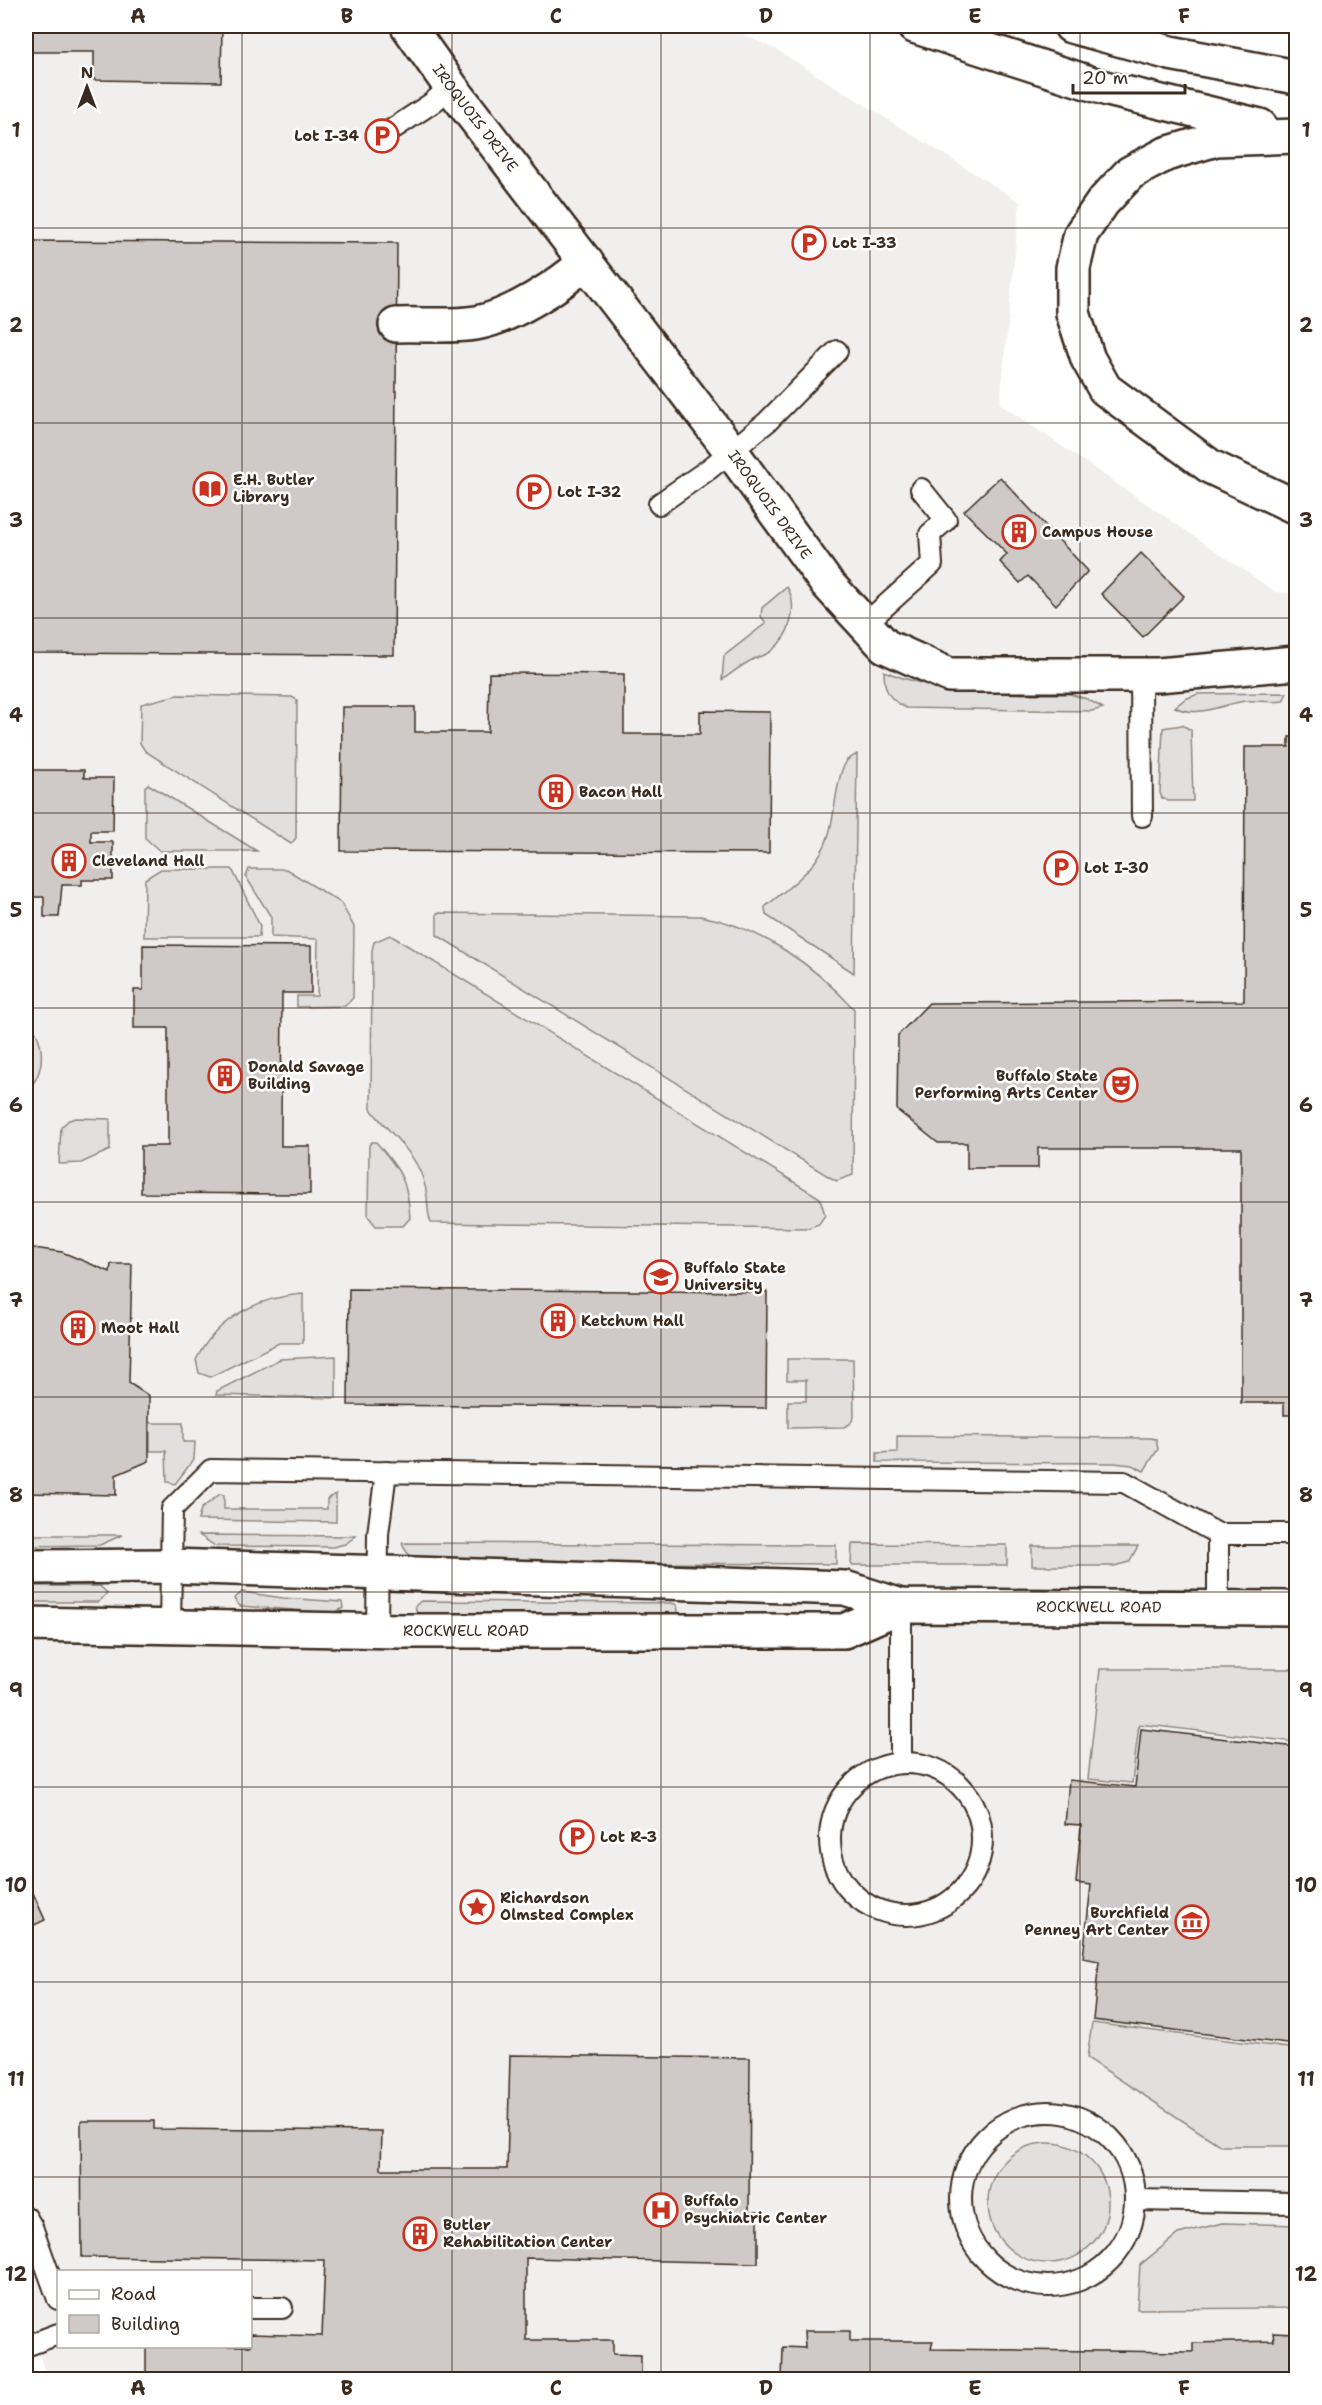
<svg xmlns="http://www.w3.org/2000/svg" width="1322" height="2405" font-family="'Shantell Sans',sans-serif">
<style>
.built{fill:#f1efee;fill-rule:evenodd}
.grass{fill:#e2e0de;stroke:#8e857e;stroke-width:1.5}
.building{fill:#cfcac7;stroke:#3b2a1e;stroke-width:1.5}
.lines{fill:none;stroke-linecap:round;stroke-linejoin:round}
.lane-casing{stroke:#3b2a1e;stroke-width:24}
.street-casing{stroke:#3b2a1e;stroke-width:38}
.secondary-casing{stroke:#3b2a1e;stroke-width:38}
.highway-casing{stroke:#3b2a1e;stroke-width:38}
.lane{stroke:#fff;stroke-width:20}
.street{stroke:#fff;stroke-width:33}
.secondary{stroke:#fff;stroke-width:33}
.highway{stroke:#fff;stroke-width:33}
.grid{fill:none;stroke:#3b2a1e;stroke-width:1.5;stroke-opacity:0.55}
.labels{text-anchor:middle;stroke-width:5;stroke-linejoin:round;paint-order:stroke}
.street-label{font-size:15px;fill:#3b2a1e;stroke:#fff}
.poi-label{font-size:15px;font-weight:bold;fill:#3b2a1e;stroke:#fff;text-anchor:start}
.neatline{fill:none;stroke:#3b2a1e;stroke-width:2}
.grid-label{font-size:20px;text-anchor:middle;font-weight:bold;fill:#3b2a1e}
</style>
<rect width="100%" height="100%" fill="#fff"/>
<filter id="ink" filterUnits="userSpaceOnUse"><feTurbulence type="fractalNoise" baseFrequency=".0167" numOctaves="2"/><feDisplacementMap in="SourceGraphic" scale="12" xChannelSelector="R" yChannelSelector="G"/><feConvolveMatrix kernelMatrix="1 2 1 2 8 2 1 2 1" color-interpolation-filters="sRGB"/></filter>
<g filter="url(#ink)">
<path class="built" d="M26 26H726L777 50 1020 202 1000 404 1276 592 1296 593V2379L48 2380 26 2317ZM58 2272H250V2346H58Z"/>
<g class="grass">
<path d="M787 587C799 607 790 637 771 651 765 656 756 657 750 661 740 666 731 674 722 680L724 656 766 623 761 616 762 608Z"/>
<path d="M884 671C944 696 1007 694 1070 694L1087 699 1103 708 1092 711 906 708C888 699 884 690 884 671Z"/>
<path d="M1287 693 1283 701C1270 703 1257 700 1245 701 1222 704 1197 719 1175 707L1185 699 1198 694Z"/>
<path d="M177 695 292 697 297 700 296 838 291 844 145 751 140 743 141 704Z"/>
<path d="M1182 725 1191 730 1193 801H1168L1162 798 1160 793 1163 728Z"/>
<path d="M857 754 854 973 766 915 765 907C789 887 820 867 829 834 835 813 835 791 842 770L847 760Z"/>
<path d="M148 784 257 851H160L145 838V787Z"/>
<path d="M161 869H232L260 926 259 937H144L145 879Z"/>
<path d="M249 869H286L341 903 354 927 353 998 345 1006 297 1007V996H317L318 939 271 937V917L246 877Z"/>
<path d="M437 913 700 916C759 926 814 965 854 1009L853 1175 836 1181 437 935Z"/>
<path d="M390 935 820 1198 825 1215 819 1224 808 1228 431 1223C426 1211 429 1198 425 1186 417 1152 390 1135 371 1109L372 950 374 942Z"/>
<path d="M26 1020C46 1038 47 1073 26 1091Z"/>
<path d="M76 1118 110 1119V1150L81 1163 59 1164 61 1127 69 1120Z"/>
<path d="M372 1142H376C400 1170 408 1180 410 1218L403 1226H376L368 1216 369 1145Z"/>
<path d="M303 1294V1343H279L210 1377 199 1373 196 1360C217 1318 258 1297 303 1294Z"/>
<path d="M336 1356V1398L216 1395 217 1391 280 1359Z"/>
<path d="M787 1359H853L854 1417 850 1424 844 1427 788 1428V1401H806V1380H787Z"/>
<path d="M150 1423H183V1442H195L194 1459 175 1484 167 1482 166 1451H150Z"/>
<path d="M897 1436 1150 1438 1156 1439 1158 1449 1144 1471 1132 1465 1114 1463 877 1462V1453L897 1452Z"/>
<path d="M220 1494 224 1495V1509H327V1499L336 1494V1522L198 1520 201 1509Z"/>
<path d="M26 1535H122L100 1545 26 1546Z"/>
<path d="M199 1535 356 1536 345 1544 333 1547 215 1546Z"/>
<path d="M402 1543 836 1545V1564L426 1562C414 1560 406 1555 402 1543Z"/>
<path d="M852 1544 1007 1545V1565H851Z"/>
<path d="M1032 1546H1138L1129 1562 1114 1566H1032Z"/>
<path d="M26 1586H100L107 1593 99 1602H26Z"/>
<path d="M242 1592 283 1598 342 1602 343 1608 334 1613 240 1606 234 1599Z"/>
<path d="M421 1601 672 1603 677 1605 678 1611 673 1615 422 1613H417L415 1606Z"/>
<path d="M1100 1669H1296V1742L1139 1724 1132 1783 1088 1779Z"/>
<path d="M1092 2023 1296 2049V2146H1221L1087 2058Z"/>
<circle cx="1048" cy="2203" r="60"/>
<path d="M1222 2223 1296 2225V2308L1137 2309 1140 2265 1178 2234Z"/>
</g>
<g class="building">
<path d="M26 26H222L221 82 94 80V52H26Z"/>
<path d="M26 241 397 243 394 655 26 653Z"/>
<path d="M1000 477 1088 571 1056 605 1028 576 1020 583 1000 562 1007 554 964 511Z"/>
<path d="M1141 553 1184 596 1143 637 1101 594Z"/>
<path d="M489 673 624 674V734H700V711L770 712 769 853 341 851 342 707H415V732H488Z"/>
<path d="M1289 737H1296V1415H1284V1403H1241V1148H1038V1168H967V1143H938L897 1110 898 1035 929 1003 1244 1001 1245 747H1289Z"/>
<path d="M26 770H84V778H114L113 831H91V842H113V880H82V885H62L59 917H44V897H26Z"/>
<path d="M143 945 311 946V993H282L281 1124V1146H310V1194L141 1193V1146H168V1028H134V990H143Z"/>
<path d="M26 1247 62 1252 110 1272 111 1264H132L129 1383 149 1396V1461L116 1475V1495L26 1493Z"/>
<path d="M349 1289 767 1292 766 1408 348 1405Z"/>
<path d="M1141 1729 1296 1747V2045L1093 2020 1099 1961 1083 1958 1091 1885 1076 1883 1081 1825 1065 1824 1069 1780 1135 1787Z"/>
<path d="M26 1877 45 1920 26 1929Z"/>
<path d="M510 2055 750 2058 749 2212H758V2263L526 2258V2340H613V2354L641 2355V2380H139V2376L146 2377V2346H250V2334L322 2336 325 2260 82 2257 81 2121H154V2129L382 2131 381 2169H507Z"/>
<path d="M804 2331H850V2341H933L931 2349 1193 2352V2343L1274 2341 1273 2333 1296 2334V2380H782L783 2347 805 2348Z"/>
</g>
<g class="lines">
<defs>
<g id="lane">
<path d="M382 136 432 103 451 87"/>
<path d="M659 504 709 469 767 422 837 351"/>
<path d="M865 624 932 564 930 534 946 520 921 489"/>
<path d="M1141 675 1142 816"/>
<path d="M1218 1534V1608"/>
<path d="M901 1606V1762"/>
<path d="M170 1626 172 1509 211 1470 1124 1482 1218 1534H1296"/>
<path d="M377 1631 378 1534 386 1472"/>
<circle cx="906" cy="1839" r="76"/>
<circle cx="1048" cy="2199" r="87"/>
<path d="M1136 2200 1296 2203"/>
<path d="M26 2217 32 2227 58 2299"/>
<path d="M250 2308H282"/>
<path d="M26 2346 58 2334"/>
</g>
<path id="street" d="M396 325C423 324 450 327 476 323 511 317 560 285 586 262"/>
<g id="secondary">
<path id="s1" d="M408 26 451 87 731 451 825 581 885 646 949 675H1158L1296 663"/>
<path id="s2" d="M26 1567 170 1566 845 1588 901 1606 1296 1608"/>
<path id="s3" d="M26 1624 401 1631H844L901 1606"/>
</g>
<g id="highway">
<path d="M914 26 1108 89 1260 126"/>
<path d="M1071 26 1170 53 1296 77"/>
<path d="M1296 136 1216 139 1166 154 1130 173 1103 202 1081 234 1073 268V313L1088 359 1105 389 1211 467 1296 507"/>
</g>
</defs>
<use href="#lane" class="lane-casing"/>
<use href="#street" class="street-casing"/>
<use href="#secondary" class="secondary-casing"/>
<use href="#highway" class="highway-casing"/>
<use href="#lane" class="lane"/>
<use href="#street" class="street"/>
<use href="#secondary" class="secondary"/>
<use href="#highway" class="highway"/>
</g>
</g>
<path class="grid" d="M242 26V2272M452 26V2380M661 26V2380M870 26V2380M1080 26V2380M26 228H1296M26 423H1296M26 618H1296M26 813H1296M26 1008H1296M26 1202H1296M26 1397H1296M26 1592H1296M26 1787H1296M26 1982H1296M26 2177H1296M242 2346V2380"/>
<defs>
<symbol id="parking-ring" viewBox="-11 -11 22 22"><circle r="9.5" fill="#fff" stroke="#c8321e" stroke-width="1.5"/><path d="M-3.5-5.5H1a3.5 3.5 0 0 1 0 7H-1V5.5H-3.5ZM-1-3.4V-.6H.8a1.4 1.4 0 0 0 0-2.8Z" fill="#c8321e"/></symbol>
<symbol id="library-ring" viewBox="-11 -11 22 22"><circle r="9.5" fill="#fff" stroke="#c8321e" stroke-width="1.5"/><path d="M-6-4Q-3-5.5-.7-3.5V5Q-3 3-6 4ZM6-4Q3-5.5 .7-3.5V5Q3 3 6 4Z" fill="#c8321e"/></symbol>
<symbol id="building-ring" viewBox="-11 -11 22 22"><circle r="9.5" fill="#fff" stroke="#c8321e" stroke-width="1.5"/><path d="M-4-6H4V6H1V3H-1V6H-4ZM-2.5-4.3h1.7v1.8h-1.7ZM.8-4.3h1.7v1.8H.8ZM-2.5-1h1.7V.8h-1.7ZM.8-1h1.7V.8H.8Z" fill="#c8321e"/></symbol>
<symbol id="theatre-ring" viewBox="-11 -11 22 22"><circle r="9.5" fill="#fff" stroke="#c8321e" stroke-width="1.5"/><path d="M-5-5.5Q0-4 5-5.5V0Q5 5 0 6Q-5 5-5 0ZM-3.3-2.5H-1v1.5H-3.3ZM1-2.5H3.3v1.5H1ZM-2.8 1Q0 5.5 2.8 1Z" fill="#c8321e"/></symbol>
<symbol id="university-ring" viewBox="-11 -11 22 22"><circle r="9.5" fill="#fff" stroke="#c8321e" stroke-width="1.5"/><path d="M0-5L7-2L0 1L-7-2ZM-4 1L0 2.5L4 1V4Q0 6-4 4Z" fill="#c8321e"/></symbol>
<symbol id="sight-ring" viewBox="-11 -11 22 22"><circle r="9.5" fill="#fff" stroke="#c8321e" stroke-width="1.5"/><path d="M0-6L1.8-2.2L6-1.7L2.9 1.2L3.7 5.4L0 3.3L-3.7 5.4L-2.9 1.2L-6-1.7L-1.8-2.2Z" fill="#c8321e"/></symbol>
<symbol id="museum-ring" viewBox="-11 -11 22 22"><circle r="9.5" fill="#fff" stroke="#c8321e" stroke-width="1.5"/><path d="M0-6L6-3V-2H-6V-3ZM-5-1h2V3h-2ZM-1-1h2V3h-2ZM3-1h2V3H3ZM-6 4H6V6H-6Z" fill="#c8321e"/></symbol>
<symbol id="hospital-ring" viewBox="-11 -11 22 22"><circle r="9.5" fill="#fff" stroke="#c8321e" stroke-width="1.5"/><path d="M-5-5h3v3.5h4V-5h3V5h-3V1.5h-4V5h-3Z" fill="#c8321e"/></symbol>
</defs>
<g fill-rule="evenodd">
<use href="#parking-ring" x="363" y="117" width="38" height="38"/>
<use href="#parking-ring" x="790" y="224" width="38" height="38"/>
<use href="#library-ring" x="191" y="470" width="38" height="38"/>
<use href="#parking-ring" x="515" y="473" width="38" height="38"/>
<use href="#building-ring" x="1000" y="513" width="38" height="38"/>
<use href="#building-ring" x="537" y="773" width="38" height="38"/>
<use href="#building-ring" x="50" y="842" width="38" height="38"/>
<use href="#parking-ring" x="1042" y="849" width="38" height="38"/>
<use href="#building-ring" x="206" y="1057" width="38" height="38"/>
<use href="#theatre-ring" x="1102" y="1066" width="38" height="38"/>
<use href="#university-ring" x="642" y="1258" width="38" height="38"/>
<use href="#building-ring" x="539" y="1302" width="38" height="38"/>
<use href="#building-ring" x="59" y="1309" width="38" height="38"/>
<use href="#parking-ring" x="558" y="1818" width="38" height="38"/>
<use href="#sight-ring" x="458" y="1888" width="38" height="38"/>
<use href="#museum-ring" x="1173" y="1903" width="38" height="38"/>
<use href="#hospital-ring" x="642" y="2191" width="38" height="38"/>
<use href="#building-ring" x="401" y="2215" width="38" height="38"/>
</g>
<g class="labels">
<g class="street-label">
<text dy="5" stroke="none"><textPath href="#s1" startOffset="114">IROQUOIS DRIVE</textPath></text>
<text dy="5" stroke="none"><textPath href="#s1" startOffset="600">IROQUOIS DRIVE</textPath></text>
<text dy="5" stroke="none"><textPath href="#s2" startOffset="1076">ROCKWELL ROAD</textPath></text>
<text dy="5" stroke="none"><textPath href="#s3" startOffset="440">ROCKWELL ROAD</textPath></text>
</g>
<g class="poi-label">
<text x="359" y="141" text-anchor="end">Lot I-34</text>
<text x="832" y="248">Lot I-33</text>
<text x="233" y="485">E.H. Butler<tspan x="233" dy="17">Library</tspan></text>
<text x="557" y="497">Lot I-32</text>
<text x="1042" y="537">Campus House</text>
<text x="579" y="797">Bacon Hall</text>
<text x="92" y="866">Cleveland Hall</text>
<text x="1084" y="873">Lot I-30</text>
<text x="248" y="1072">Donald Savage<tspan x="248" dy="17">Building</tspan></text>
<text x="1098" y="1081" text-anchor="end">Buffalo State<tspan x="1098" dy="17">Performing Arts Center</tspan></text>
<text x="684" y="1273">Buffalo State<tspan x="684" dy="17">University</tspan></text>
<text x="581" y="1326">Ketchum Hall</text>
<text x="101" y="1333">Moot Hall</text>
<text x="600" y="1842">Lot R-3</text>
<text x="500" y="1903">Richardson<tspan x="500" dy="17">Olmsted Complex</tspan></text>
<text x="1169" y="1918" text-anchor="end">Burchfield<tspan x="1169" dy="17">Penney Art Center</tspan></text>
<text x="684" y="2206">Buffalo<tspan x="684" dy="17">Psychiatric Center</tspan></text>
<text x="443" y="2230">Butler<tspan x="443" dy="17">Rehabilitation Center</tspan></text>
</g>
</g>
<rect width="1322" height="2405" fill="none" stroke="#fff" stroke-width="66"/>
<rect x="57" y="2270" width="195" height="78" fill="#ffffff" stroke="#b1aaa5" stroke-width="1.5"/>
<rect x="69" y="2290" width="30" height="9" fill="#ffffff" stroke="#b1aaa5" stroke-width="1.5"/>
<text x="111" y="2300" font-size="18" fill="#3b2a1e">Road</text>
<rect x="69" y="2315" width="30" height="18" fill="#cfcac7" stroke="#b1aaa5" stroke-width="1.5"/>
<text x="111" y="2330" font-size="18" fill="#3b2a1e">Building</text>
<g transform="translate(87 87)" stroke="#ffffff" stroke-width="4.5" paint-order="stroke">
<path d="M0-4.5L10 22L0 15L-10 22Z" fill="#3b2a1e"/>
<text y="-9" font-size="16" font-weight="bold" text-anchor="middle" fill="#3b2a1e">N</text>
</g>
<path d="M1073 84v9h112v-9" fill="none" stroke="#3b2a1e" stroke-width="3"/>
<text x="1082" y="84" font-size="18" fill="#3b2a1e" stroke="#ffffff" stroke-width="4.5" paint-order="stroke">20 m</text>
<rect x="33" y="33" width="1256" height="2339" class="neatline"/>
<g class="grid-label">
<text x="138" y="23">A</text>
<text x="347" y="23">B</text>
<text x="556" y="23">C</text>
<text x="766" y="23">D</text>
<text x="975" y="23">E</text>
<text x="1184" y="23">F</text>
<text x="16" y="137">1</text>
<text x="1306" y="137">1</text>
<text x="16" y="332">2</text>
<text x="1306" y="332">2</text>
<text x="16" y="527">3</text>
<text x="1306" y="527">3</text>
<text x="16" y="722">4</text>
<text x="1306" y="722">4</text>
<text x="16" y="917">5</text>
<text x="1306" y="917">5</text>
<text x="16" y="1112">6</text>
<text x="1306" y="1112">6</text>
<text x="16" y="1307">7</text>
<text x="1306" y="1307">7</text>
<text x="16" y="1502">8</text>
<text x="1306" y="1502">8</text>
<text x="16" y="1697">9</text>
<text x="1306" y="1697">9</text>
<text x="16" y="1892">10</text>
<text x="1306" y="1892">10</text>
<text x="16" y="2086">11</text>
<text x="1306" y="2086">11</text>
<text x="16" y="2281">12</text>
<text x="1306" y="2281">12</text>
<text x="138" y="2395">A</text>
<text x="347" y="2395">B</text>
<text x="556" y="2395">C</text>
<text x="766" y="2395">D</text>
<text x="975" y="2395">E</text>
<text x="1184" y="2395">F</text>
</g>
</svg>
